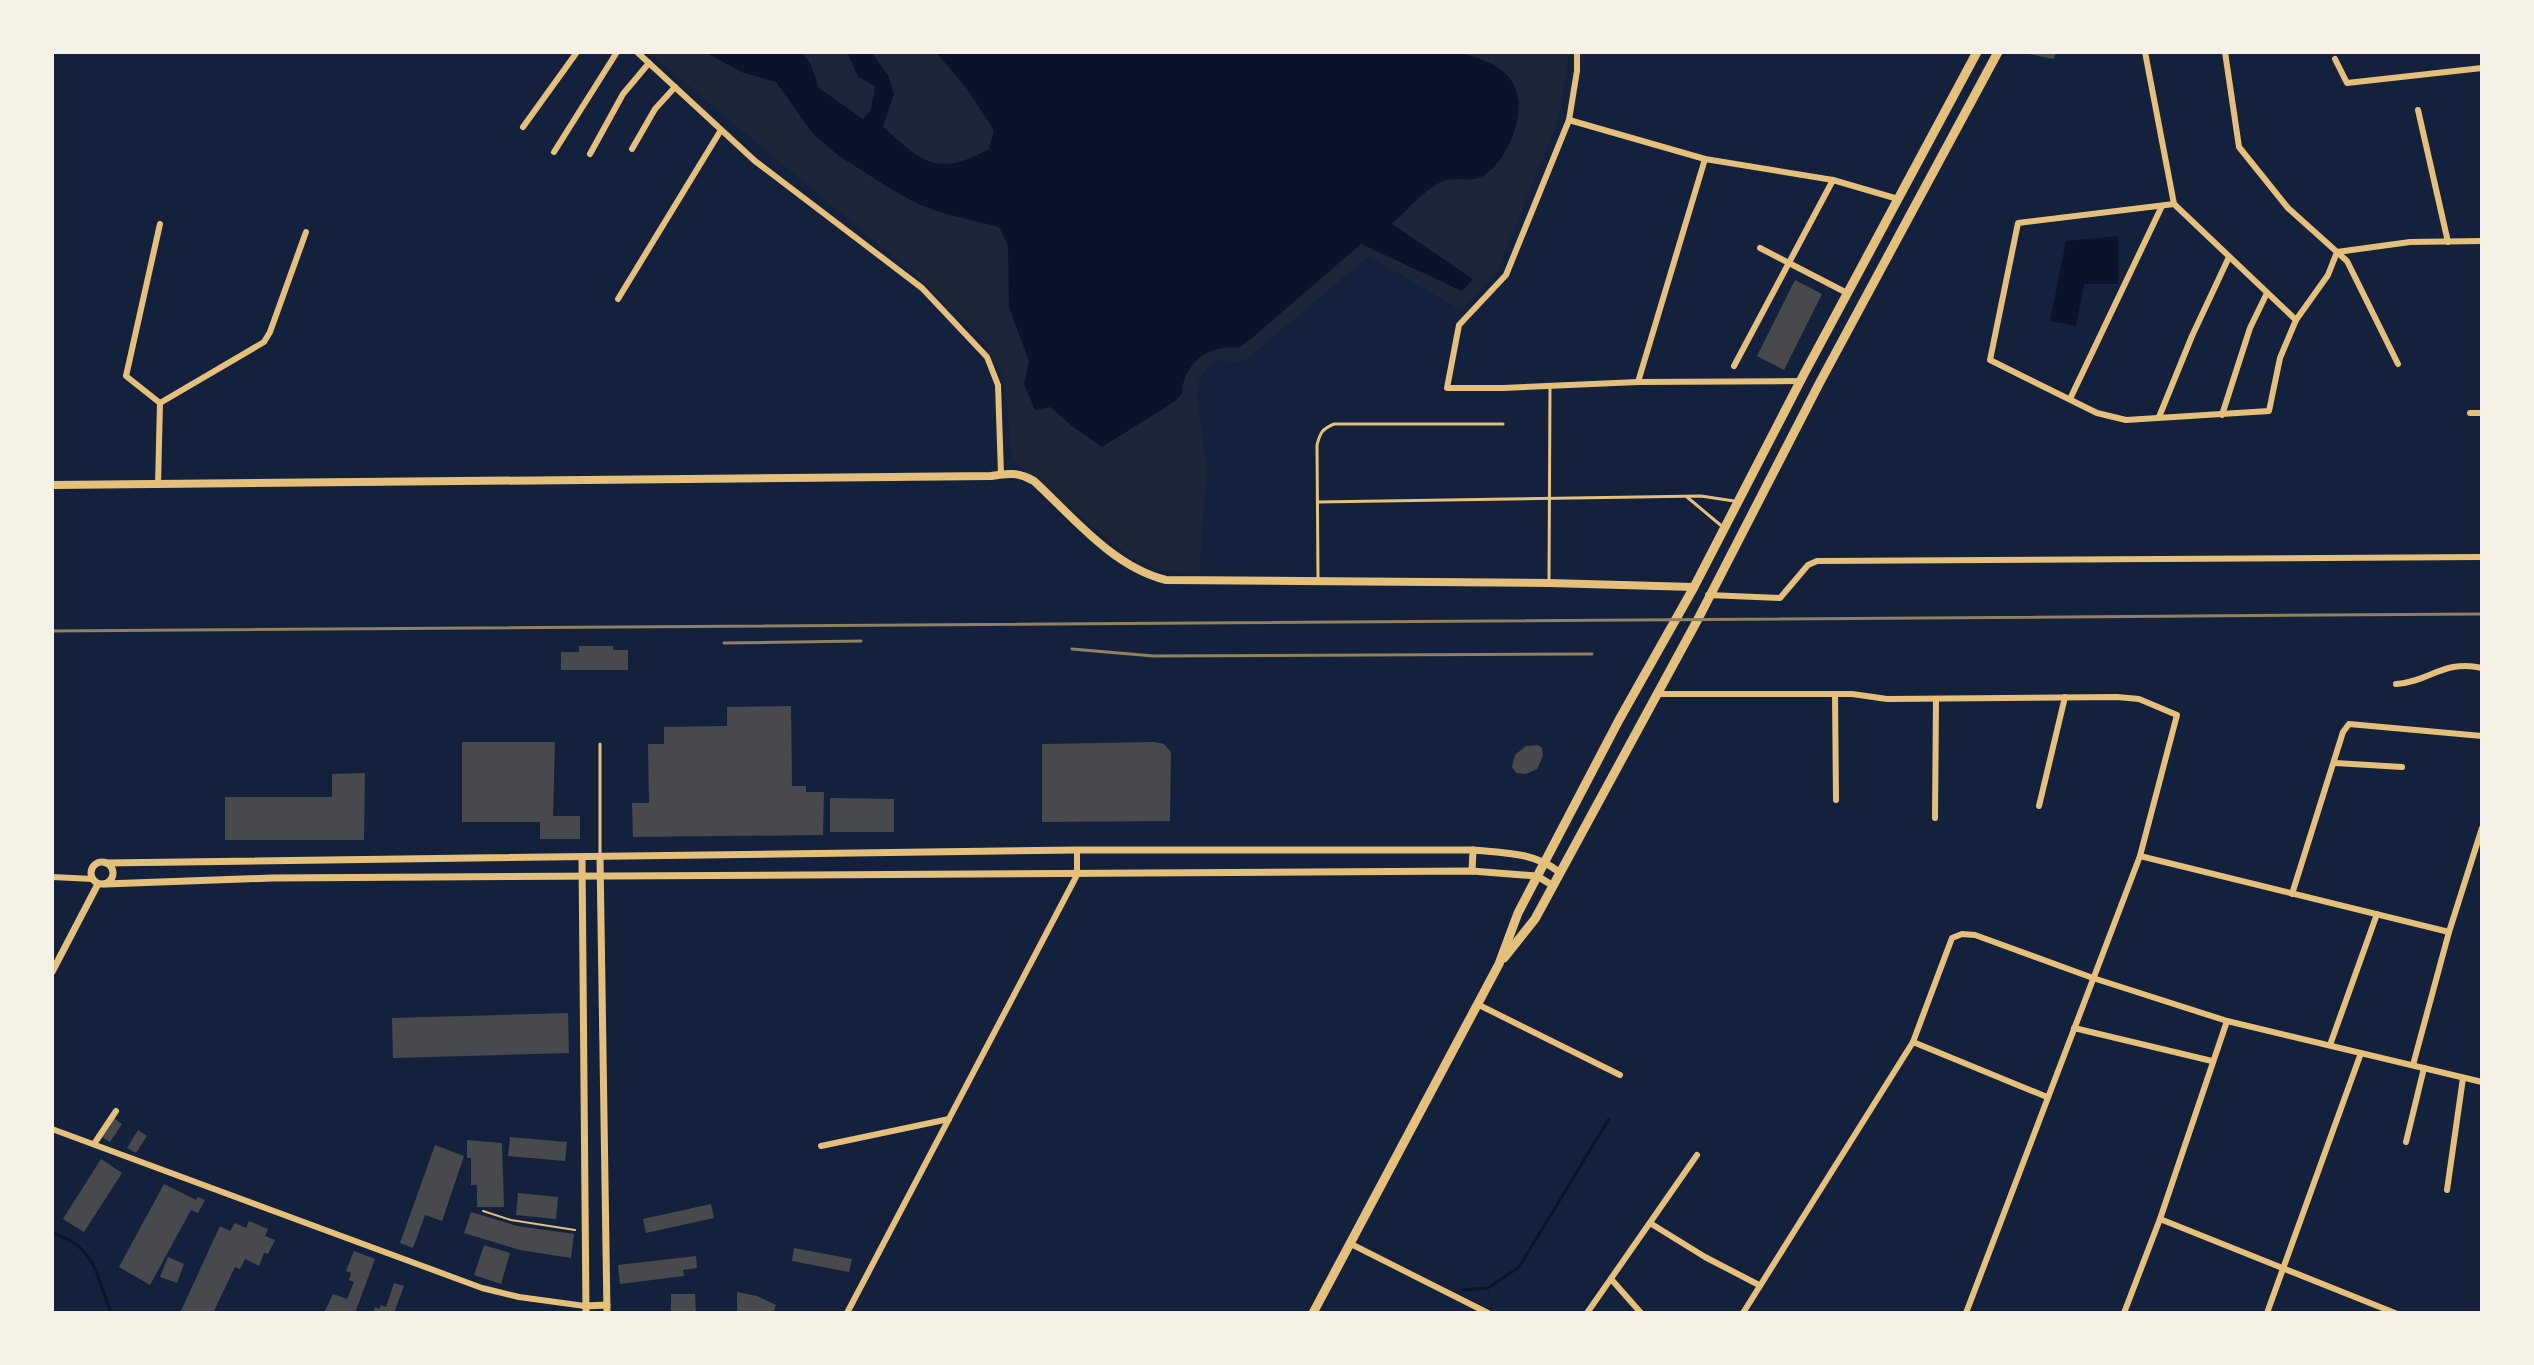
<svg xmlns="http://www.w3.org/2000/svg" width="2534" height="1365" font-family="'Exo 2',sans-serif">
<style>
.green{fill:#1d2539}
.water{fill:#0b132b}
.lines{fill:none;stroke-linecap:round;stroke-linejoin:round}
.stream{stroke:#0b132b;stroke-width:3}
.building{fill:#48494c}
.path{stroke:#e5c07b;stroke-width:2}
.service{stroke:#e5c07b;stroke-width:3}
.minor{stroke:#e5c07b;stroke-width:6}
.tertiary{stroke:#e5c07b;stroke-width:7}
.secondary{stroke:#e5c07b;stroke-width:8}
.primary{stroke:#e5c07b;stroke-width:9}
.rail{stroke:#918062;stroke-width:3}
</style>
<rect width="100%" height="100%" fill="#14213d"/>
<path class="green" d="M648 52H1569V57L1559 118 1497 272 1461 310 1369 256 1243 362 1219 360 1205 370 1198 383 1197 399 1207 469 1199 573 1160 570 1129 557 1012 460 1005 381 983 340 914 274Z"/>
<g class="water">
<path d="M705 52H802L811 65 819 88 863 119 871 110 875 86 858 77 847 52H871L888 75 894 94 883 127C923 162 936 178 989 149L994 130 967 89 936 52H1459C1477 58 1495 62 1508 76 1532 102 1511 156 1486 174 1473 184 1458 177 1444 181 1428 186 1405 212 1392 224L1473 279 1462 291 1361 244 1251 339 1238 348C1209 344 1183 363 1182 394L1174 402 1102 447 1072 426 1050 407 1035 410 1024 384 1029 361 1009 307 1008 245 999 227 942 213 918 204 891 189 839 156 813 134 776 82 741 72Z"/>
<path d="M2118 236V284H2084L2076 326 2050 321 2066 241Z"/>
</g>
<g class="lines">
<g class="stream">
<path d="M52 1233C96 1246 96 1275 111 1313"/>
<path d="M1463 1290 1488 1288 1519 1267 1609 1119"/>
</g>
</g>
<g class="building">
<path d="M2020 52H2057L2053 59Z"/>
<path d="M1795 280 1822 294 1784 370 1757 356Z"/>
<path d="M579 646H613V650H628V670H561V652H579Z"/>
<path d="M791 706 792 786H806V792H824L823 835 633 837 632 803H649L648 744H664V727L727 726V707Z"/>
<path d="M462 742H555L553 816H580V839H540V822H462Z"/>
<path d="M1154 742 1164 744 1171 752 1170 821 1042 822V744Z"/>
<path d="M1538 745 1542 748 1543 756 1537 769 1526 774 1516 773 1512 767 1515 755 1526 746Z"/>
<path d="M365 773 364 840H225V797H332V774Z"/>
<path d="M830 798 894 799V832H830Z"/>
<path d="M568 1013 569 1053 393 1058 392 1018Z"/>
<path d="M114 1118 122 1124 110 1142 102 1137Z"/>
<path d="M138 1130 147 1136 136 1153 127 1148Z"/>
<path d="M510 1137 567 1142 565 1161 508 1156Z"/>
<path d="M467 1140 502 1143 504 1207H477V1185H471V1158H467Z"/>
<path d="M435 1145 464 1156 442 1221 425 1215 413 1248 400 1243Z"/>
<path d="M101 1159 122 1173 84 1232 63 1219Z"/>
<path d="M164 1184 196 1200 198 1197 205 1200 198 1213 191 1210 150 1285 119 1267Z"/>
<path d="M518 1193 558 1197 556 1219 516 1215Z"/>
<path d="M711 1204 714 1218 646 1233 643 1219Z"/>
<path d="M471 1212 517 1226 574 1234 571 1258 520 1250 464 1233Z"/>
<path d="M249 1221 268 1229 265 1236 275 1240 268 1254 264 1253 259 1266 245 1259 240 1269 235 1267 213 1313H180L220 1226 230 1231 235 1223 246 1228Z"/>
<path d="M484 1245 510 1253 501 1284 474 1275Z"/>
<path d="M794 1248 852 1259 849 1272 792 1261Z"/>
<path d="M354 1251 375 1259 355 1313H324L333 1294 347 1299 354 1282 349 1280 351 1273 346 1271Z"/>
<path d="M696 1256 697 1268 683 1270 684 1276 620 1284 618 1265Z"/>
<path d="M168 1257 184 1264 177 1283 160 1277Z"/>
<path d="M394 1283 404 1286 394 1313H373L375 1307 379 1309 381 1305 386 1307Z"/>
<path d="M737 1292 757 1296 776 1305 773 1313H737Z"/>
<path d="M671 1294H695L696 1313H671Z"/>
</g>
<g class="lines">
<path class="path" d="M483 1211 511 1220 575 1230"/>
<g class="service">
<path d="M1687 497 1724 528"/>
<path d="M1318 502 1701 496 1734 501"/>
<path d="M1318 579 1317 445C1320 433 1322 429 1334 424H1503"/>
<path d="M1549 582 1550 386"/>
<path d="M600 856V744"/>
</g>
<g class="minor">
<path d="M637 52 755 161 922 288 987 357 998 385 1001 474"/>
<path d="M1577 52V71L1569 120 1506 275 1459 325 1447 388H1503L1638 382 1801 381"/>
<path d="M2145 52 2174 204"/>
<path d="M2225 52 2239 147 2288 208 2347 261 2398 364"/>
<path d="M2335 59 2347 83 2482 68"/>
<path d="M2418 110 2448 242"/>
<path d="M1569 120 1705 159 1833 180 1898 199"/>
<path d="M523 127 577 52"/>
<path d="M632 149 655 109 675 87"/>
<path d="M554 152 617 52"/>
<path d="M590 154 623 94 649 63"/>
<path d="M2174 204 2296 320 2280 358 2269 411 2126 420 2097 413 1990 360 2018 223Z"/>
<path d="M1760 248 1847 293"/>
<path d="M618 299 721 130"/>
<path d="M2296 320 2328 275 2337 252 2410 242 2482 241"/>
<path d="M1734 366 1833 180"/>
<path d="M1638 382 1705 159"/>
<path d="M2070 399 2162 206"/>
<path d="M160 403 264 342 270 332 306 232"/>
<path d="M2470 413H2482"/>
<path d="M2222 415 2250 328 2267 293"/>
<path d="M2159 417 2192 336 2229 257"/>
<path d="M158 485 160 403 126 376 160 224"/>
<path d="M1708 595 1780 598 1808 565 1817 561 2482 557"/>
<path d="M2396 684C2429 682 2444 659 2482 668"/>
<path d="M1656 694H1852L1887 699 2117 697 2139 699 2177 715 2140 856 1966 1313"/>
<path d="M1835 694 1836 800"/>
<path d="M2335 763 2402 767"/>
<path d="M2039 806 2065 697"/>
<path d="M1935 818 1936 699"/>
<path d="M2140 856 2449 932"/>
<path d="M52 877 93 879"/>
<path d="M2292 894 2343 732 2349 724 2482 736"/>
<path d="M1477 1004 1620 1075"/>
<path d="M2074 1028 2212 1061"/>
<path d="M1913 1042 2047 1097"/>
<path d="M2330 1045 2377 914"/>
<path d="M2413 1065 2449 932 2482 828"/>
<path d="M52 1129 482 1288 519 1297 585 1306"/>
<path d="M2406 1142 2424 1068"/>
<path d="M94 1144 116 1111"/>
<path d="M821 1146 949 1119"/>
<path d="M2447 1190 2463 1078"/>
<path d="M2160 1219 2395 1313"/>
<path d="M1650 1223 1705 1257 1759 1285"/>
<path d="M1351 1244 1488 1313"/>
<path d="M1611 1279 1641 1313"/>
<path d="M847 1313 1077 875V850"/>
<path d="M1587 1313 1697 1155"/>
<path d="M1743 1313 1913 1042 1952 938 1962 934 1975 935 2093 978 2227 1021 2482 1082"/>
<path d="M2124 1313 2160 1219 2227 1021"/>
<path d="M2267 1313 2361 1053"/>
</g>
<g class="tertiary">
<path d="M600 857 607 1313"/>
<path d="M582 858 586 1313"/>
<circle cx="102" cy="873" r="11"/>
<path d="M106 863 1077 850H1473C1504 853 1534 852 1559 872"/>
<path d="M1472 871 1473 850"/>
<path d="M105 884 272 878 1472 871 1537 876 1552 885"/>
<path d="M52 972 98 884"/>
<path d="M585 1306 607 1305"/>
</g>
<path class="secondary" d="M52 485 991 476C1008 473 1019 472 1034 481 1073 517 1113 567 1166 580L1549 583 1694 587"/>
<g class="primary">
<path d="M1504 958 1535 919 1698 619 1820 382 1998 52"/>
<path d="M1313 1313 1499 964 1518 913 1619 720 1694 587 1804 374 1977 52"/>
</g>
<g class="rail">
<path d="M52 631C862 625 1672 619 2482 614"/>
<path d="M724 643 861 641"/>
<path d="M1072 649 1153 656 1592 654"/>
</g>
</g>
<rect width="2534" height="1365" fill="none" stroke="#f6f1e7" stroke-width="108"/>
</svg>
